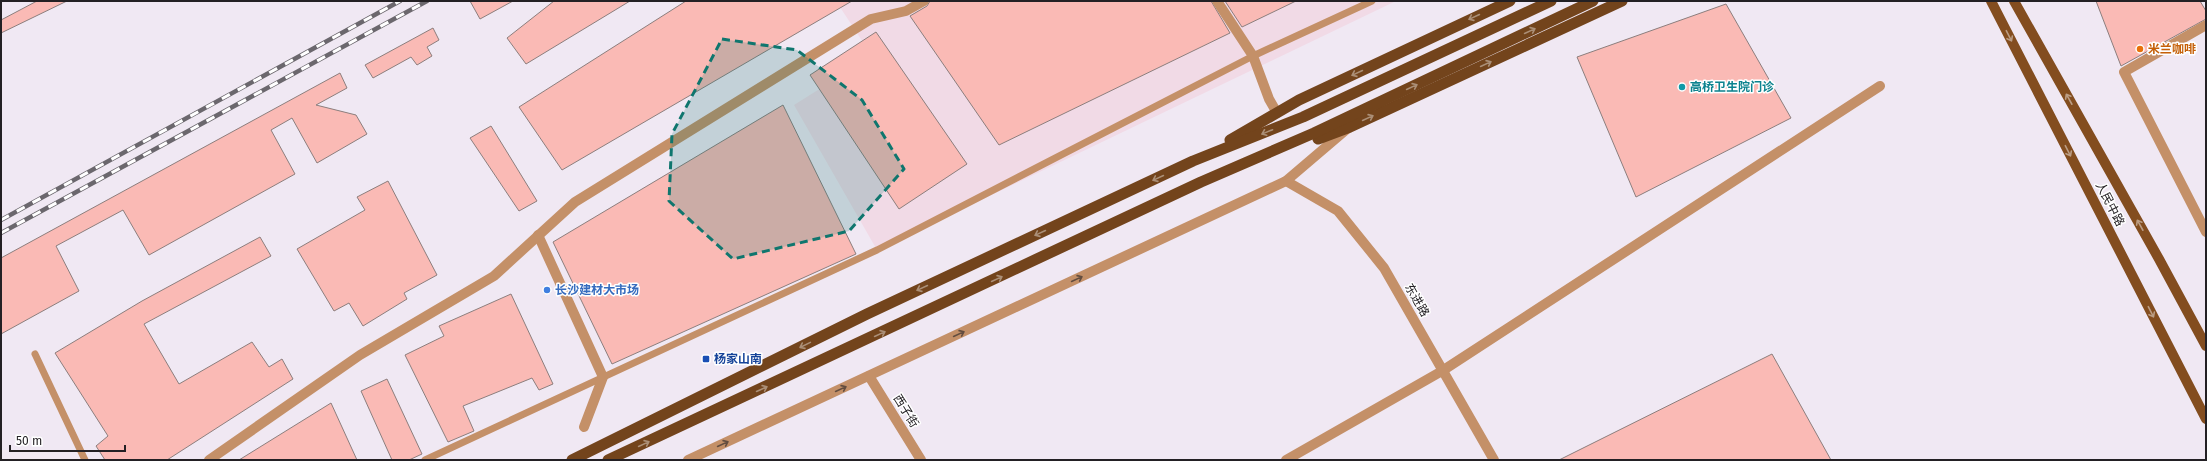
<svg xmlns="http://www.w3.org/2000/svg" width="2207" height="461" font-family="'Fira Sans','Noto Sans SC',sans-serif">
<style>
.commercial{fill:#f1dae6}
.building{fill:#fabab5;stroke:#8c7e7d}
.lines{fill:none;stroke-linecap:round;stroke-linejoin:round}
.service{stroke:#c49068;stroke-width:7}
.minor{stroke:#c49068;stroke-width:10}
.tertiary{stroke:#c49068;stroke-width:10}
.primary{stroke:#834d1f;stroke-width:10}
.trunk{stroke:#73441c;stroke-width:11}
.rail-casing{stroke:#6b676d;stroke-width:4.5}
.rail{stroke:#fff;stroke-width:3;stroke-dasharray:9;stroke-linecap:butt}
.oneway{stroke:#ab8f77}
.oneway2{stroke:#bb9d84}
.oneway3{stroke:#634d3f}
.marked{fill:#0f766e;fill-opacity:0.2;stroke:#0f766e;stroke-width:3;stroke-dasharray:8 5;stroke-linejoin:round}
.food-dot{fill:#e8710a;stroke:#fff;stroke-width:1.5}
.culture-dot{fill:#0f9aa8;stroke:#fff;stroke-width:1.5}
.shop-dot{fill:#3f7fe0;stroke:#fff;stroke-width:1.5}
.transit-dot{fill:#1a4fb4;stroke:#fff;stroke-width:1.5}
.labels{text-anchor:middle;stroke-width:3;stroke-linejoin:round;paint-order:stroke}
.food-label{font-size:12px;font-weight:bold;fill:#c56008;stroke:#fff;text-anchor:start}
.culture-label{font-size:12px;font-weight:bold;fill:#0d838f;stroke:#fff;text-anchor:start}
.street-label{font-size:12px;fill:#232024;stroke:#fff}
.shop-label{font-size:12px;font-weight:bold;fill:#366cbe;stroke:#fff;text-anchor:start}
.transit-label{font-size:12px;font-weight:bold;fill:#164399;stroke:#fff;text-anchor:start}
</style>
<rect width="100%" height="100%" fill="#f0e8f3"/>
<path class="commercial" d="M836 1H1396L877 250 794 105 872 56Z"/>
<g class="building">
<path d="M37 1H67L1 33V20Z"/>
<path d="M470 1H513L480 19Z"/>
<path d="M554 1H630L526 64 507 38Z"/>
<path d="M686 1H852L562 170 519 107Z"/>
<path d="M930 1H1211L1230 33 999 145 910 16 927 6Z"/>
<path d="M1225 1H1296L1242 27Z"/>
<path d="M2096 1H2200L2206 11V19L2121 66Z"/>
<path d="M1726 4 1791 118 1636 197 1577 57Z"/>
<path d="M433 28 439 40 427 47 432 56 417 65 411 57 373 78 365 65Z"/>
<path d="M876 32 967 164 899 209 810 75Z"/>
<path d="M340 73 347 88 316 105 356 115 367 134 317 163 292 118 271 130 295 174 149 255 123 210 56 246 79 291 1 334V258Z"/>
<path d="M783 105 856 254 612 364 553 242Z"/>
<path d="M491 126 537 201 519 211 470 138Z"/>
<path d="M388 181 437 275 404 293 407 299 363 326 349 303 334 311 297 249 365 210 357 197Z"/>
<path d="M260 237 271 256 144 324 179 384 252 342 269 367 282 359 293 379 167 460H105L96 446 108 436 55 353 142 301Z"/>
<path d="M511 294 553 384 539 390 532 378 463 406 474 431 448 442 405 355 444 336 439 326Z"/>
<path d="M1772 354 1831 460H1559Z"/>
<path d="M387 379 422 454 409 460H392L361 391Z"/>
<path d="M331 403 357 460H239Z"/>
</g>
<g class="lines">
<g class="service">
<path d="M35 354 85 460"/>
<path d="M425 460 877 250 1253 56 1372 1"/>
</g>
<g class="minor">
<path d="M1217 1 1253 56 1269 99 1277 113"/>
<path d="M2206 25 2124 72 2206 232"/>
<path d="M538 235 603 377 584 427"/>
<path d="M209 460 360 355 494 276 575 202 871 19 906 11 924 1"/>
<path d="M1286 460 1442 371 1880 86"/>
</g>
<g class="tertiary">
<path d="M1286 181 1338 211 1384 268 1494 460"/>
<path d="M869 376 921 460"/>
<path d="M688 460 1286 181 1347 129"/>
</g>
<g class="primary">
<path d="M1991 1 2206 419"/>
<path d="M2014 1 2159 259 2206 346"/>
</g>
<g class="trunk">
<path d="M1318 139 1350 127 1622 1"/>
<path d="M1230 140 1299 100 1510 1"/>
<path d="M572 460 867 314 1193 161 1303 117 1551 1"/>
<path d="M608 460 1201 182 1314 133 1593 1"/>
</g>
<defs>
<g id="rail">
<path d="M1 220 400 1"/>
<path d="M1 233 427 1"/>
</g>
</defs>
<use href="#rail" class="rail-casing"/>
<use href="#rail" class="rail"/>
</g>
<defs><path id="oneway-shaft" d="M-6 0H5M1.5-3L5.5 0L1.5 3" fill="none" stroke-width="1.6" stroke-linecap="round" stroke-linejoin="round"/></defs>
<g class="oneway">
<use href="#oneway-shaft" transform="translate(1474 17) rotate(155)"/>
<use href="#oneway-shaft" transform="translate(1530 31) rotate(-25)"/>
<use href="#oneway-shaft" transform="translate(1486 64) rotate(-25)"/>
<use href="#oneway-shaft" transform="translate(1357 73) rotate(155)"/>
<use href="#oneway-shaft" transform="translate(1412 87) rotate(-25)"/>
<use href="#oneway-shaft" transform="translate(1368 118) rotate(-25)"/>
<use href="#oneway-shaft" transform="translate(1267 132) rotate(158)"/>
<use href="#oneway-shaft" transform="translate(1158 178) rotate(155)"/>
<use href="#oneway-shaft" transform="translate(1040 233) rotate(155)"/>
<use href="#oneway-shaft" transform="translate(997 279) rotate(-25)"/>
<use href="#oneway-shaft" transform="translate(922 288) rotate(155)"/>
<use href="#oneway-shaft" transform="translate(880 334) rotate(-25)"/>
<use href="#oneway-shaft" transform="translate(805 345) rotate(154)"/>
<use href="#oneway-shaft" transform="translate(762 389) rotate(-25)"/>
<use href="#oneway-shaft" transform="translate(644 444) rotate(-25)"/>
</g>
<g class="oneway2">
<use href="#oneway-shaft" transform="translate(2009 36) rotate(63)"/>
<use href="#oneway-shaft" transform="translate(2069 99) rotate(-119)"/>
<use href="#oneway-shaft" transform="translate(2068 151) rotate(63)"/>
<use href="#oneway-shaft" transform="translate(2140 225) rotate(-119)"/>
<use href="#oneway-shaft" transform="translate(2151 312) rotate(63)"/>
</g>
<g class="oneway3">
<use href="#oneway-shaft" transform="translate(1077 279) rotate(-25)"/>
<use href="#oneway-shaft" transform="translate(959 334) rotate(-25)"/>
<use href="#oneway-shaft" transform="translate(841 389) rotate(-25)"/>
<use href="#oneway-shaft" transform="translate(723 444) rotate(-25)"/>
</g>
<path class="marked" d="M722 39 797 50 862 100 904 169 849 231 733 259 669 201 672 134Z"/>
<circle class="food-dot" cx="2140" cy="49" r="4"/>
<circle class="culture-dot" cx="1682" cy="87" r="4"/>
<circle class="shop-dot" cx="547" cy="290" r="4"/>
<rect class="transit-dot" x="702" y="355" width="8" height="8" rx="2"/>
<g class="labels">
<g class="food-label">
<text x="2148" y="53">米兰咖啡</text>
</g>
<g class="culture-label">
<text x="1690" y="91">高桥卫生院门诊</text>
</g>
<g class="street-label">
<text transform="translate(2110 204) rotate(63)" y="4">人民中路</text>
<text transform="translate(1417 300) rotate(60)" y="4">东进路</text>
<text transform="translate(906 411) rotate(58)" y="4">西子街</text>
</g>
<g class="shop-label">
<text x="555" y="294">长沙建材大市场</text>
</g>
<g class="transit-label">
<text x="714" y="363">杨家山南</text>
</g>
</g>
<rect width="2207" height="461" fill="none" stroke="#232024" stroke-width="4"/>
<path d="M10 445v6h115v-6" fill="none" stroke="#232024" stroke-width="2"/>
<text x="16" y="445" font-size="12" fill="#232024" stroke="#ffffff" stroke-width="3" paint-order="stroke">50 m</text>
</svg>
